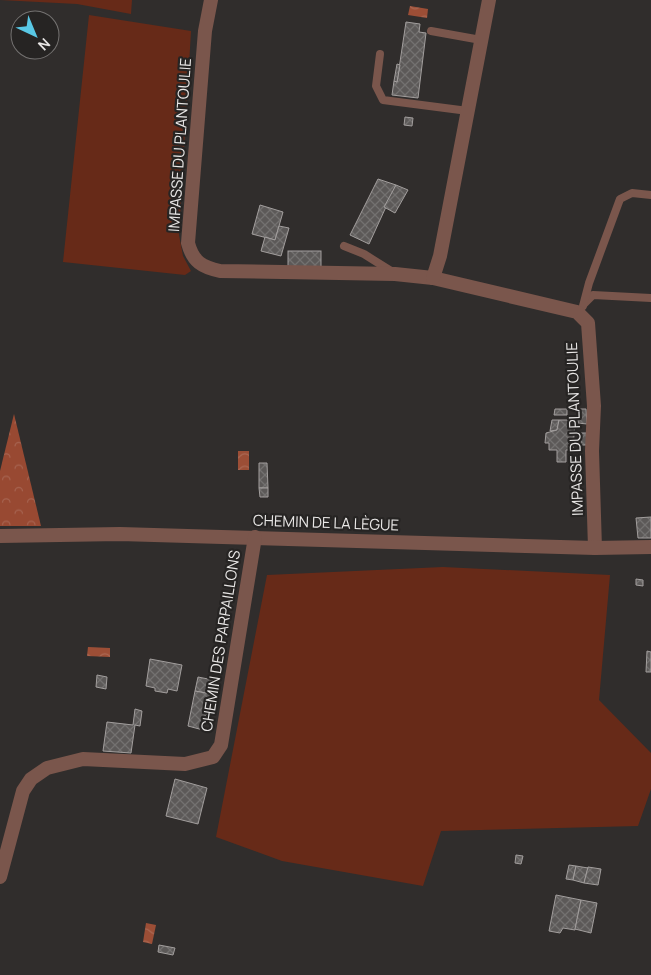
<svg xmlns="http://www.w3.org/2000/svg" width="651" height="975" font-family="Manrope,sans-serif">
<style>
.grass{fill:#672a18}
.forest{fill:url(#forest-crowns)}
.water{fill:url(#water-waves)}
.building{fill:url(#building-cross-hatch);stroke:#a29e9d}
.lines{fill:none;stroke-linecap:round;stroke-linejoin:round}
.service{stroke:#7a564c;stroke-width:8}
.minor{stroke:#7a564c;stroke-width:14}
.labels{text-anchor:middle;stroke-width:4.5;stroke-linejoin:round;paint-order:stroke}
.street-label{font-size:15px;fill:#e9e7e6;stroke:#262423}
</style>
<defs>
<pattern id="forest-crowns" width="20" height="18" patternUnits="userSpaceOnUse" patternTransform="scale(1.25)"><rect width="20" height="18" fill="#984932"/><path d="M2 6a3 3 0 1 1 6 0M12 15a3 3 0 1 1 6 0" fill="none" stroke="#a66350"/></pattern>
<pattern id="water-waves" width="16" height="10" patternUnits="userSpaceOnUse" patternTransform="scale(1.25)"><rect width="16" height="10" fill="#9c4e36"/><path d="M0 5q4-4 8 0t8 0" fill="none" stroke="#aa6853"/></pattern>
<pattern id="building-cross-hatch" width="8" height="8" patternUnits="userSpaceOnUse" patternTransform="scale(1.25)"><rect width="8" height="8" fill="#5c5958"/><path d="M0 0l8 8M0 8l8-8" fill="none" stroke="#737170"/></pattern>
</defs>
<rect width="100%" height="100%" fill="#302d2c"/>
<g class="grass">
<path d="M0 0H132L131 14 77 4Z"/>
<path d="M89 15 191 31 179 235 183 256 191 271 185 275 63 262Z"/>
<path d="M443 567 610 575 599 700 651 753V789L638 826 441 831 423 886 282 861 216 837 267 575Z"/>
</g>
<path class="forest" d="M14 414 41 526H0V471Z"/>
<g class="water">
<path d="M410 6 428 9 427 18 408 15Z"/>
<rect x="238" y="451" width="11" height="19"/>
<path d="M88 647 110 648V657L87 656Z"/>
<path d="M146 923 156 925 152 944 143 942Z"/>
</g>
<g class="building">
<path d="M406 22 420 24 419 32 426 33 418 98 392 95 394 81 397 82Z"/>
<path d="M397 64 400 65 397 82 394 81Z"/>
<path d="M405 117 413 118 412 126 404 125Z"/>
<path d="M378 179 396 185 369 244 350 235Z"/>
<path d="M396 185 408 190 395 213 384 207Z"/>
<path d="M260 205 283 212 275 240 252 234Z"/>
<path d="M279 226 289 228 281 256 261 251 265 237 275 240Z"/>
<rect x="288" y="251" width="33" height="16"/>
<path d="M555 409H567V415H554Z"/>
<path d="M578 409H586L587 424 578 423Z"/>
<path d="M552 420H559L557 430 550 431Z"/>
<path d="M559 420H575L573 450H566V462H557V450H549V443H545L546 433 557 430Z"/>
<rect x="581" y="433" width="7" height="12"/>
<path d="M259 463H267L268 488H259Z"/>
<path d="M259 488H268V497H260Z"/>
<path d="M651 517V538H638L636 518Z"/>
<path d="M636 579 643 580V586L636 585Z"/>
<path d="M647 651 651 652V672H646Z"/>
<path d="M150 659 182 665 177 691 168 689 167 693 155 691V688L146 686Z"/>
<path d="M97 675 107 677 106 689 96 687Z"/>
<path d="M198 677 213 680 211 694 195 691Z"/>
<path d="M195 691 211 694 203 730 188 726Z"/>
<path d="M135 709 142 711 140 726 135 725 131 753 103 751 107 722 133 725Z"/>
<path d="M175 779 207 788 198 824 166 816Z"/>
<path d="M516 855 523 856 521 864 515 863Z"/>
<path d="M569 865 576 866 573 880 566 879Z"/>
<path d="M576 866 588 868 584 883 573 880Z"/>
<path d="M588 867 601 869 598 885 584 883Z"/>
<path d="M556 895 581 900 575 930 563 928 560 933 549 931Z"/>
<path d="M581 900 597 903 591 933 575 929Z"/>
<path d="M159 945 175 948 173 955 158 952Z"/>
</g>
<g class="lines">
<g class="service">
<path d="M431 31 481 40"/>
<path d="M380 54 376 86 383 100 468 111"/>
<path d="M344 246 364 254 391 271"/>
<path d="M584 304 593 295 651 298"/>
<path d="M583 306 589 283 620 199 632 193 651 195"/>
</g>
<g class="minor">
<path d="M211 0 205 31 188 243C193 262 202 267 220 271L395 274 433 278 577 312 588 323 594 406 592 451 595 548"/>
<path d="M433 278 440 256 489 0"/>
<path d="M0 536 120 534 595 548 651 547"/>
<path d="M0 877 23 791 31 779 47 768 83 759 185 764 213 757 221 745 255 537"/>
</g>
</g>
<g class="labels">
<g class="street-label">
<text transform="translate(180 145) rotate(-86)" y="5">IMPASSE DU PLANTOULIE</text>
<text transform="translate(575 429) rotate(-92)" y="5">IMPASSE DU PLANTOULIE</text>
<text transform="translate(326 523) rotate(2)" y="5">CHEMIN DE LA LÈGUE</text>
<text transform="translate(221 641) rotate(-81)" y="5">CHEMIN DES PARPAILLONS</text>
</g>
</g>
<g transform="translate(35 35) rotate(136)"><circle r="24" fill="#262423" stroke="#747271"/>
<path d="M0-4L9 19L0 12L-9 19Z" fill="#59c8e5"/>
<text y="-8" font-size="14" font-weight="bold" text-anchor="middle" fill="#e9e7e6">N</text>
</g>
</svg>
